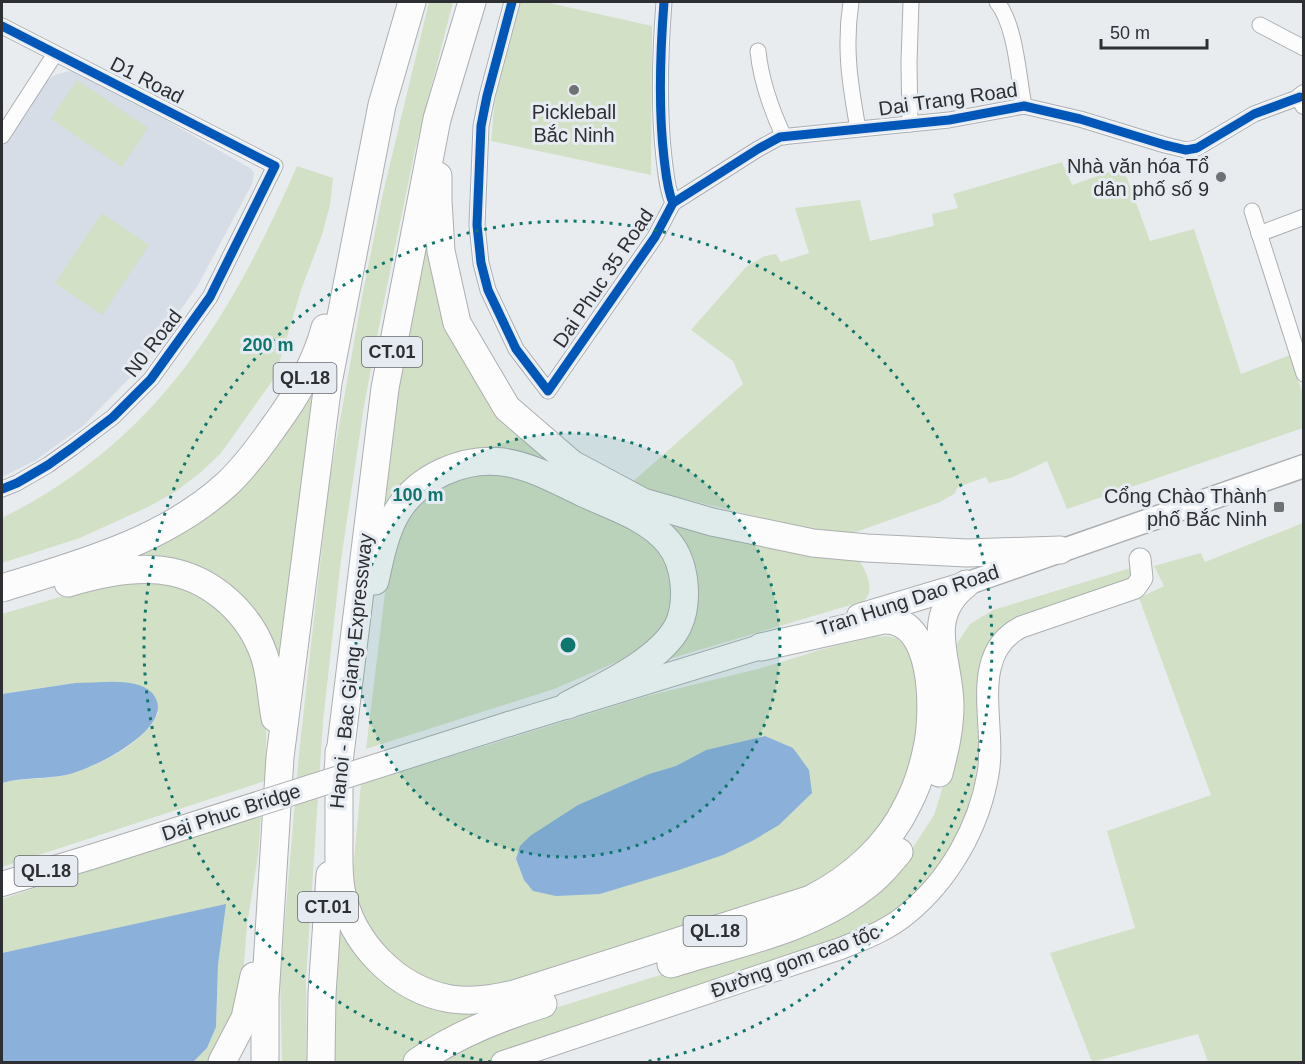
<svg xmlns="http://www.w3.org/2000/svg" width="1305" height="1064" font-family="Helvetica,sans-serif">
<style>
.built{fill:#d6dde6}
.green{fill:#d2e0c5;fill-rule:evenodd}
.water{fill:#8bb1db}
.lines{fill:none;stroke-linecap:round;stroke-linejoin:round}
.minor-casing{stroke:#acafb1;stroke-width:17}
.tertiary-casing{stroke:#acafb1;stroke-width:20}
.secondary-casing{stroke:#acafb1;stroke-width:23}
.primary-casing{stroke:#acafb1;stroke-width:25}
.trunk-casing{stroke:#acafb1;stroke-width:26}
.motorway-casing{stroke:#acafb1;stroke-width:29}
.minor{stroke:#fcfcfd;stroke-width:15}
.tertiary{stroke:#fcfcfd;stroke-width:18}
.secondary{stroke:#fcfcfd;stroke-width:21}
.primary{stroke:#fcfcfd;stroke-width:22}
.trunk{stroke:#fcfcfd;stroke-width:24}
.motorway{stroke:#fcfcfd;stroke-width:27}
.trunk-bridge-casing{stroke:#acafb1;stroke-width:26;stroke-linecap:butt}
.trunk-bridge{stroke:#fcfcfd;stroke-width:24}
.cycleway-casing{stroke:#e6ebf2;stroke-width:13}
.cycleway{stroke:#0057b8;stroke-width:9}
.ring{fill:none;stroke:#0f766e;stroke-width:3;stroke-dasharray:3 6}
.poi-dot{fill:#6f7174;stroke:#e6ebf2;stroke-width:2}
.labels{text-anchor:middle;stroke-width:6;stroke-linejoin:round;paint-order:stroke}
.shield{fill:#e6ebf2;stroke:#65676c;stroke-width:1.5}
.shield-label{font-size:18px;font-weight:bold;fill:#2e2f32}
.street-label{font-size:20px;fill:#2e2f32;stroke:#e6ebf2}
.poi-label{font-size:20px;fill:#2e2f32;stroke:#e6ebf2;text-anchor:end}
.centre{fill:#0f766e;stroke:#e6ebf2;stroke-width:3}
.ring-label{font-size:18px;text-anchor:middle;font-weight:bold;fill:#0f766e;stroke:#e6ebf2;stroke-width:6;stroke-linejoin:round;paint-order:stroke}
</style>
<rect width="100%" height="100%" fill="#e9ecef"/>
<path class="built" d="M76 69 250 168 254 173 252 184 198 285 142 365 83 426 36 460 2 477V148L44 83 55 75Z"/>
<g class="green">
<path d="M429 2H453L415 150 382 311 364 406 341 560 323 722 306 978 307 1062H282L280 978 299 754 329 483 362 297 383 193Z"/>
<path d="M517 2H545L652 26 651 175 491 141 495 100Z"/>
<path d="M77 80 148 128 122 167 51 119Z"/>
<path d="M1062 162 1072 185 1123 167 1150 241 1194 229 1241 374 1290 355 1303 395V428L1067 509 1047 461 1011 478 989 483 986 477 958 487 954 494 940 502 856 532H818L629 485 743 384 733 361 691 330 747 266 765 256 776 254 781 262 809 253 795 208 860 200 870 241 934 226 932 214 958 208 953 194Z"/>
<path d="M297 166 333 178 330 205 322 235 301 290 275 377 221 453 200 473 175 492 150 506 80 538 2 563V518C157 441 230 319 297 166Z"/>
<path d="M426 209 458 336 594 489 477 456 382 533 386 453Z"/>
<path d="M102 213 149 245 102 315 55 283Z"/>
<path d="M326 361 280 677 243 607 125 564 150 543 195 517Z"/>
<path d="M488 472 525 479 629 528 661 551 674 573 668 627 626 658 554 689 366 749 385 593 395 543 416 503 455 479Z"/>
<path d="M643 512 857 558C866 569 876 590 864 601L652 664 692 604Z"/>
<path d="M1303 523V1062H1208L1198 1034 1092 1062 1050 953 1135 928 1107 831 1211 795 1139 598 1164 586 1154 566 1201 553 1205 562Z"/>
<path d="M1134 567 1131 579 1076 603 981 665C976 692 980 720 979 747 975 802 962 840 926 881 919 889 913 898 904 905 892 914 879 922 866 930L517 1049 487 1062H433L508 1023 758 944 910 852 934 815 948 770 954 648 970 624 993 610Z"/>
<path d="M143 580 185 587 219 608 246 636 267 706 265 781 2 867V783C20 778 35 780 53 777 89 772 142 747 158 713L138 685 75 683 2 694V614L70 594Z"/>
<path d="M887 636 897 638 912 653 924 714 903 804 839 877 518 987 432 990 364 931 352 880 361 784 647 696 762 668 823 649 874 637ZM765 736 694 864 600 894 524 880 516 859 578 805 649 774 676 766 706 750Z"/>
<path d="M261 814 258 856 247 925 241 1002 213 1062H193L207 1048 216 1027 218 965 225 905 2 953V899Z"/>
<path d="M333 901 409 993 565 988 404 1062H328Z"/>
</g>
<g class="water">
<path d="M75 683C95 683 120 679 139 685 147 688 153 692 156 699 169 726 111 758 91 766 79 772 65 776 51 777 34 779 19 778 2 783V694Z"/>
<path d="M765 736 793 748 809 770 812 793 779 825 752 841 723 855 679 870 600 894 556 896 533 891 524 880 516 859 520 846 530 836 578 805 649 774 676 766 706 750Z"/>
<path d="M226 904 218 965 216 1027 207 1048 193 1062H2V953Z"/>
</g>
<g class="lines">
<defs>
<g id="minor">
<path d="M512 2 487 96 481 126 477 225 481 263 488 290 516 349 548 391 655 237 673 203C667 189 666 174 664 158 658 106 660 54 664 2"/>
<path d="M851 2C844 48 850 84 858 129"/>
<path d="M997 2C1016 26 1018 75 1024 106"/>
<path d="M1260 25 1304 48"/>
<path d="M2 26 275 166 210 297 151 379 113 417 72 448 48 465 17 483 2 489"/>
<path d="M758 51C761 82 771 109 784 137"/>
<path d="M910 124 909 62 911 2"/>
<path d="M2 136 55 54"/>
<path d="M673 203 758 149 780 137 949 120 1024 106 1080 119 1165 145 1186 150 1197 148 1254 114 1300 97"/>
<path d="M1252 211 1304 374"/>
<path d="M1259 234 1304 217"/>
</g>
<path id="tertiary" d="M1304 94 1300 97 1304 105"/>
<path id="secondary" d="M502 1062 842 948C864 939 888 930 907 914 949 880 979 827 988 774 997 725 967 655 1021 627L1135 588 1142 578 1140 559"/>
<path id="primary" d="M966 584 1304 466"/>
<g id="trunk">
<path d="M859 616 966 584"/>
<path d="M509 724 780 641"/>
<path d="M2 884 91 857"/>
</g>
<g id="motorway">
<path d="M438 176V201L441 251 457 323 507 408 572 464 643 502 712 522 813 543 867 548 967 553 1060 550"/>
<path d="M375 581C380 558 385 532 397 512 418 477 463 457 503 462 531 466 558 481 583 493 613 507 648 517 669 543 686 564 689 602 678 626 660 661 602 687 568 705"/>
<path d="M68 583C101 573 138 565 172 572 214 581 250 614 264 655 271 675 271 697 275 718"/>
<path d="M2 588C80 564 165 541 227 484 244 468 259 448 273 428 296 397 315 365 325 328"/>
<path d="M339 752C339 780 339 807 339 835 339 853 338 871 341 889 351 943 397 990 451 999 471 1002 494 999 514 994L811 899C852 878 888 846 908 804 918 785 924 764 928 743 934 709 935 617 883 620L761 647"/>
<path d="M338 770 385 388 437 119 472 2"/>
<path d="M939 773C945 750 950 729 950 705 950 661 922 618 966 584"/>
<path d="M671 964C734 944 810 930 863 888 877 878 888 865 899 852"/>
<path d="M222 1062 245 1018 254 976"/>
<path d="M265 1062V998L280 757 328 383 382 105 412 2"/>
<path d="M321 1062 322 994 330 875"/>
<path d="M417 1062C455 1035 498 1018 543 1004"/>
</g>
</defs>
<use href="#minor" class="minor-casing"/>
<use href="#tertiary" class="tertiary-casing"/>
<use href="#secondary" class="secondary-casing"/>
<use href="#primary" class="primary-casing"/>
<use href="#trunk" class="trunk-casing"/>
<use href="#motorway" class="motorway-casing"/>
<use href="#minor" class="minor"/>
<use href="#tertiary" class="tertiary"/>
<use href="#secondary" class="secondary"/>
<use href="#primary" class="primary"/>
<use href="#trunk" class="trunk"/>
<use href="#motorway" class="motorway"/>
<defs>
<path id="trunk-bridge" d="M91 857 509 724"/>
</defs>
<use href="#trunk-bridge" class="trunk-bridge-casing"/>
<use href="#trunk-bridge" class="trunk-bridge"/>
<defs>
<g id="cycleway">
<path d="M512 2 487 96 481 126 477 225 481 263 488 290 516 349 548 391 655 237 673 203C667 189 666 174 664 158 658 106 660 54 664 2"/>
<path d="M2 26 275 166 210 297 151 379 113 417 72 448 48 465 17 483 2 489"/>
<path d="M673 203 758 149 780 137 949 120 1024 106 1080 119 1165 145 1186 150 1197 148 1254 114 1300 97"/>
</g>
</defs>
<use href="#cycleway" class="cycleway-casing"/>
<use href="#cycleway" class="cycleway"/>
</g>
<circle cx="568" cy="645" r="212" fill="#0f766e" fill-opacity=".12"/>
<g class="ring">
<circle cx="568" cy="645" r="212"/>
<path d="M491 1062A424 424 0 1 1 645 1062"/>
</g>
<g class="poi-dot">
<circle cx="574" cy="90" r="6"/>
<circle cx="1221" cy="177" r="6"/>
<rect x="1273" y="501" width="12" height="12" rx="3"/>
</g>
<g class="labels">
<g class="shield">
<rect x="362" y="337" width="60" height="30" rx="4.5"/>
<rect x="273.5" y="363" width="63" height="30" rx="4.5"/>
<rect x="14.5" y="856" width="63" height="30" rx="4.5"/>
<rect x="298" y="892" width="60" height="30" rx="4.5"/>
<rect x="683.5" y="916" width="63" height="30" rx="4.5"/>
</g>
<g class="shield-label">
<text x="392" y="358">CT.01</text>
<text x="305" y="384">QL.18</text>
<text x="46" y="877">QL.18</text>
<text x="328" y="913">CT.01</text>
<text x="715" y="937">QL.18</text>
</g>
<g class="street-label">
<text transform="translate(147 80) rotate(27)" y="7">D1 Road</text>
<text transform="translate(948 99) rotate(-8)" y="7">Dai Trang Road</text>
<text transform="translate(603 278) rotate(-56)" y="7">Dai Phuc 35 Road</text>
<text transform="translate(153 343) rotate(-52)" y="7">N0 Road</text>
<text transform="translate(908 600) rotate(-18)" y="7">Tran Hung Dao Road</text>
<text transform="translate(351 671) rotate(-84)" y="7">Hanoi - Bac Giang Expressway</text>
<text transform="translate(231 812) rotate(-18)" y="7">Dai Phuc Bridge</text>
<text transform="translate(795 961) rotate(-20)" y="7">Đường gom cao tốc</text>
</g>
<g class="poi-label">
<text x="574" y="119" text-anchor="middle">Pickleball<tspan x="574" dy="23">Bắc Ninh</tspan></text>
<text x="1209" y="173">Nhà văn hóa Tổ<tspan x="1209" dy="23">dân phố số 9</tspan></text>
<text x="1267" y="503">Cổng Chào Thành<tspan x="1267" dy="23">phố Bắc Ninh</tspan></text>
</g>
</g>
<circle cx="568" cy="645" r="9" class="centre"/>
<g class="ring-label">
<text x="268" y="351">200 m</text>
<text x="418" y="501">100 m</text>
</g>
<rect width="1305" height="1064" fill="none" stroke="#2e2f32" stroke-width="6"/>
<path d="M1101 39v9h106v-9" fill="none" stroke="#2e2f32" stroke-width="3"/>
<text x="1110" y="39" font-size="18" fill="#2e2f32" stroke="#e6ebf2" stroke-width="4.5" paint-order="stroke">50 m</text>
</svg>
